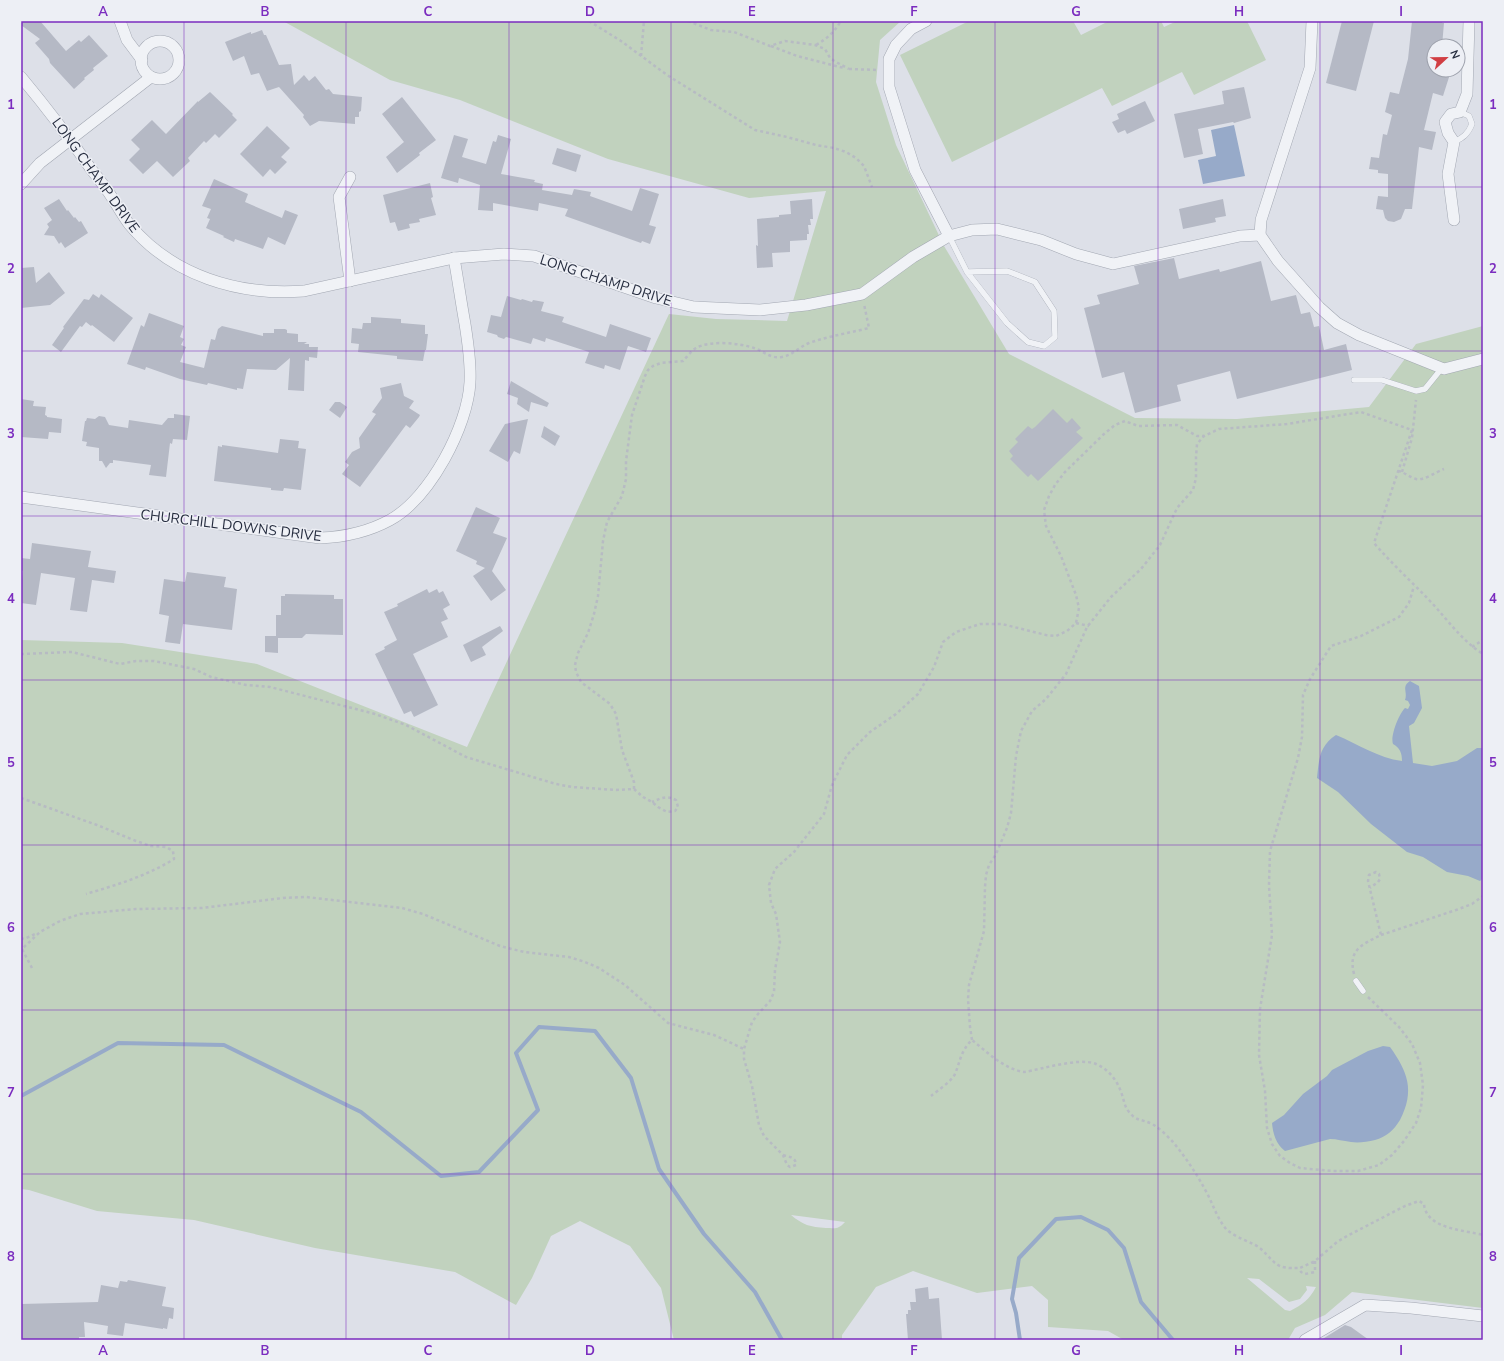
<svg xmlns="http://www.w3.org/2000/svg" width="1504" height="1361" font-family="'Nunito Sans',sans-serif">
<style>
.green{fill:#c1d2be;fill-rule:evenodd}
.water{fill:#97aac9}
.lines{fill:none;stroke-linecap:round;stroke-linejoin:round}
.stream{stroke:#97aac9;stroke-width:4}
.building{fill:#b5b9c5}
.service-casing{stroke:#a2a7b2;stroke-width:6}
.minor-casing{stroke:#a2a7b2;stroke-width:12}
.path{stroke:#b7bbc3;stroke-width:2.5;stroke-dasharray:3 3;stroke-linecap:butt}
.service{stroke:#f0f2f6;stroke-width:5.5}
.minor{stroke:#f0f2f6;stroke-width:11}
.grid{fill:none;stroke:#7b2cbf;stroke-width:1;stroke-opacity:0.55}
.labels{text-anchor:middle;stroke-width:3;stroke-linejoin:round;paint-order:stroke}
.street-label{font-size:14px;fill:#262d3f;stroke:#edeff5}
.neatline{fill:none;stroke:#7b2cbf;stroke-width:1.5}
.grid-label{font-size:13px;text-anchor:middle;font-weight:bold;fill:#7b2cbf}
</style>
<rect width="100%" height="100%" fill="#dde0e8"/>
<g class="green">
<path d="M283 21H901L880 40 876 82 896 145 944 246 1009 354 1135 418 1237 419 1369 407 1416 344 1483 326V1308L1352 1292 1325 1315 1295 1328 1288 1340H1124L1108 1331 1048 1327V1300L1032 1286 977 1293 913 1271 876 1287 842 1335V1340H674L661 1288 630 1246 580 1221 551 1236 532 1278 516 1305 455 1272 315 1248 194 1220 97 1211 29 1190 21 1189V640L122 643 257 664 467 747 669 314 716 319 787 321 826 191 749 198 608 159 460 100 390 80ZM791 1215 845 1222C838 1230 835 1228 826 1228 810 1227 803 1225 791 1215ZM1247 1278 1259 1279 1289 1302 1300 1299 1307 1290 1306 1286 1316 1287C1309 1300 1303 1304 1290 1311L1285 1310Z"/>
<path d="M969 21H1073L1081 35 1109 21H1161L1164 27 1177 21H1247L1266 60 1194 95 1182 72 1112 106 1102 88 952 162 900 55Z"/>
</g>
<g class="water">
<path d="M1234 125 1245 176 1203 184 1198 160 1216 156 1211 130Z"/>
<path d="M1410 681 1419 686 1422 708 1414 723 1409 726 1413 763 1432 766 1457 761 1477 748H1483V878L1480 881 1468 876 1447 872 1423 857 1407 852 1371 824 1338 792 1317 778C1319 760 1319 746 1336 735 1358 744 1378 758 1402 761 1402 753 1400 748 1393 744 1390 736 1399 714 1405 708L1408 709 1410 705 1408 701 1405 700C1408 692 1401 687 1410 681Z"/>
<path d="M1383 1046 1390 1047C1408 1072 1415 1091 1400 1120 1394 1130 1386 1137 1375 1140 1367 1142 1358 1143 1351 1142 1343 1141 1337 1139 1330 1139 1325 1140 1320 1142 1315 1143 1305 1146 1295 1148 1285 1151 1276 1144 1273 1134 1272 1123L1284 1115 1303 1094 1327 1076 1332 1070 1368 1051Z"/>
</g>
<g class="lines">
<g class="stream">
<path d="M21 1096 118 1043 224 1045 361 1112 441 1176 479 1172 538 1110 516 1053 539 1027 595 1031 631 1078 659 1169 704 1234 755 1292 782 1340"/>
<path d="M1020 1340 1016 1313 1012 1299 1019 1258 1056 1219 1081 1217 1108 1230 1124 1248 1141 1302 1173 1340"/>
</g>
</g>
<g class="building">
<path d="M21 21H40L66 51 79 40 81 42 89 35 108 56 93 68 94 70 84 78 85 79 74 89 50 63 49 59 35 43 40 39 21 25Z"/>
<path d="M1342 21H1374L1356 91 1326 83Z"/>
<path d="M1412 21H1443L1442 23H1444L1442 46H1434V70L1450 74 1443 96 1433 93 1424 130 1436 132 1432 150 1419 147 1412 209H1405L1401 219 1394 222 1388 221 1385 218 1383 210 1376 209 1378 196 1388 197V174L1378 173V170L1369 169 1371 157 1379 158 1383 134 1387 135 1392 115 1385 112 1390 92 1399 94 1408 59Z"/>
<path d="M262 30 264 35H266L279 65 291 64 294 85 304 75 309 81 315 76 326 90 329 89 333 94 362 97 361 111 359 112V117H355V124L319 121 310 126 303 117 304 115 279 87 267 91 259 73 251 75 244 56 233 61 225 42 248 33 251 32V34Z"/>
<path d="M1244 87 1251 118 1234 123 1233 122 1198 129 1203 154 1184 158 1174 114 1224 104 1222 91Z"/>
<path d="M210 92 233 114 232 115 237 120 219 138 215 134 206 143 204 141 188 158 190 161 173 177 157 161 143 174 129 160 140 149 131 140 152 120 166 134 198 101V102Z"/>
<path d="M402 97 436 140 419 153 420 155 397 173 386 157 404 142 382 114Z"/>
<path d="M1145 101 1155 121 1127 134 1125 130 1118 133 1112 122 1119 119 1117 114Z"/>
<path d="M267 126 290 148 281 157 287 162 275 174 270 169 263 177 240 154Z"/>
<path d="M454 135 468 139 462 157 486 164 493 141 496 142 498 135 511 139 501 174 535 180 534 182 543 184 542 190 572 195 574 189 591 192 590 196 632 211 640 188 659 194 649 225 656 227 650 244 642 241 641 243 565 216 568 209 539 203 538 211 493 203V211L478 210 480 185 459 178 458 183 441 178Z"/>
<path d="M557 148 581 155 576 172 552 164Z"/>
<path d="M214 179 248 194 245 202 282 218 285 210 298 215 285 245 268 237 263 249 235 239 234 242 223 237 224 236 206 228 210 219 207 218 211 209 202 206Z"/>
<path d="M430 183 433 197 431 198 436 215 419 219 420 222 409 224 410 228 398 231 395 222 390 223 383 195Z"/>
<path d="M59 199 67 211 68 210 74 218 75 217 79 222 81 221 88 233 65 248 61 242 59 244 54 236 44 235 49 227 47 224 52 220 44 208Z"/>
<path d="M812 199 813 219H810L811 225H808L809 234H807V240L790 241V252L772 253 773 267 757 268 756 245 758 246 757 219 779 217V215L791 214 790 201Z"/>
<path d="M1223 199 1226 216 1215 218 1216 222 1183 229 1179 209Z"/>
<path d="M1174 258 1179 279 1219 269 1220 272 1261 261 1271 301 1296 295 1301 314 1310 312 1314 327 1319 326 1324 350 1346 344 1352 370 1237 399 1230 371 1177 385 1181 401 1135 413 1124 372 1102 378 1084 308 1100 304 1097 295 1139 284 1134 266Z"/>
<path d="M34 267 36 283 49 272 65 293 50 305 21 308V268Z"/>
<path d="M93 294 99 298 101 294 133 318 114 342 92 325 91 326 86 322 82 327 80 326 61 352 52 345 64 328 63 327 84 299 89 300Z"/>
<path d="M507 296 521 300 522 299 532 302 533 300 544 302 541 311 564 317 562 322 606 337 610 324 651 338 646 352 628 346 620 370 605 365 604 369 585 363 589 352 546 338 545 342 533 338 531 344 506 337 504 339 498 337 497 335 487 332 491 315 501 317Z"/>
<path d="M149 313 184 326 180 337 184 339 181 345 186 347 180 362 204 368 211 339 215 340 218 329 222 326 263 336V333H274V329H285L287 330V333L298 334V342H307L304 344H309V347H318L317 358 309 357V361L305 360 304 391 288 390 290 358 276 370 247 369 243 389 237 388V390L208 383 207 385 180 379 146 367 145 370 127 364 141 325 144 327Z"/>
<path d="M371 317 401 319V323L425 325V334H428L426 350H425L423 361 397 359V356L358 352 359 344 351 343 352 328 362 329 363 323H371Z"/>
<path d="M511 381 549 403 547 407 531 402 529 412 517 404 518 398 507 394Z"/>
<path d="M401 383 404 396 414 401 409 408 420 415 419 417 410 428 406 425 360 487 342 474 349 465 345 462 352 452 360 448 359 438 376 414 372 412 382 398 380 388Z"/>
<path d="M21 399 34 401 33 406 46 407 45 415 47 416V417L62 419 61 433 49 432 48 439 21 437Z"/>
<path d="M335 402H340L347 407 340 418 329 410Z"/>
<path d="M1053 409 1067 423 1072 418 1081 428 1076 432 1083 438 1038 481 1031 474 1028 477 1010 459 1013 456 1009 451 1018 442 1015 439 1028 426 1032 429 1035 427Z"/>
<path d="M174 414 190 416 187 440 173 439 172 444 170 443 166 477 149 475 151 465 113 460V463H110L106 468 102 461H99V448L86 446 87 442 82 441 85 421H86L87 418 95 419 99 416 105 417 109 425 128 428 129 420 162 425 168 418H174Z"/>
<path d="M528 419 520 454 514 451 508 462 489 451 505 424Z"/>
<path d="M544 426 560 436 555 446 541 437Z"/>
<path d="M280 439 299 441 298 448 306 449 301 490 284 488 283 491 271 490V488L214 481 218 446 222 447V445L278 453Z"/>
<path d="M476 507 500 518 493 533 507 538 492 571 506 590 491 601 473 576 485 568 476 564 477 561 456 551Z"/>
<path d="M32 543 91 551 88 567 116 571 114 583 92 580 87 612 70 610 75 578 41 573 36 605 21 603V588L23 571 21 570V558L30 559Z"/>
<path d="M187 572 226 577 224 587 237 589 232 630 183 624 180 644 165 642 169 616 159 614 164 579 185 582Z"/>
<path d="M427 589 429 593 437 589 439 593 443 591 450 605 443 609 448 619 441 622 448 637 413 654 438 705 414 717 411 711 404 714 375 654 385 649 384 647 397 640 384 612 398 606 397 604Z"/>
<path d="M285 594 334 595V599H343V635L306 634 302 638H278V653L265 652V636H276V615H281V596H285Z"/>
<path d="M500 626 503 631 482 647 486 655 471 662 463 645Z"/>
<path d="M128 1280 166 1287 162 1306 174 1308 173 1319 169 1318 167 1329 163 1328V1329L125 1323 123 1336 107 1334 108 1326 84 1322 85 1337H79V1340H21V1304L98 1302 101 1285 118 1288 120 1281 127 1282Z"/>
<path d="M928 1287 929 1299 939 1298 942 1340H908L906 1314H908V1310H911L910 1302H916L915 1289Z"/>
<path d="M1345 1325 1351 1327 1369 1340H1321Z"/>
</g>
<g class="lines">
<defs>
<g id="service">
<path d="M1454 142C1463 138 1468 134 1472 124L1469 116 1460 112"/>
<path d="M949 236 967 272 1007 323 1028 342 1044 346 1055 337 1054 311 1035 282 1007 271 967 272"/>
<path d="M1354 380H1382L1416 391 1425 389 1442 368"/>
<path d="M1356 981 1363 991"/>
</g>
<g id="minor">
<path d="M120 21 127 40 142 60"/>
<path d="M926 21 911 29 896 45 889 59V87L915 170 949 236"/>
<path d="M1312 21 1310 68 1261 220 1260 235 1278 261 1319 307 1337 323 1359 335 1444 369 1483 359"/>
<circle cx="160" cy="60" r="19"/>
<path d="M21 77C46 107 69 137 91 169 99 179 106 188 113 199 118 207 123 216 129 224 172 276 239 296 304 291L454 258 504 254 534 256 656 298 694 307 760 310 806 305 862 294 913 257 949 236 972 230 997 229 1041 240 1076 254 1113 264 1240 236 1260 235"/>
<path d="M21 184 40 163 151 77"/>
<path d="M1454 220 1448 174 1454 142 1448 133 1445 122 1451 114 1460 112 1467 94 1469 21"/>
<path d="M350 281 339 197 350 177"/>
<path d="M21 497 320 538C345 537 368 532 390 520 430 498 468 426 470 382 471 363 468 343 465 324 461 302 458 280 454 258"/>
<path d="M1305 1340 1365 1305 1411 1308 1483 1316"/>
</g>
</defs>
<use href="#service" class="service-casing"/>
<use href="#minor" class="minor-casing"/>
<g class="path">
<path d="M589 21 621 41 667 75 755 130 787 137 816 145 834 148 846 152 856 158 864 166 872 187"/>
<path d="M688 21 711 30 734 32 770 46 785 41 815 45 825 49 830 58 836 62 849 69"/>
<path d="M816 45C828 38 834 32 841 21"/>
<path d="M771 46 797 56 844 68"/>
<path d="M641 56 644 21"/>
<path d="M849 69 878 70"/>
<path d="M1398 471C1404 472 1409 477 1416 479 1423 481 1436 472 1444 469"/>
<path d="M1402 472 1412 438 1416 400"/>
<path d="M1076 623 1089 626"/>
<path d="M1472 647 1483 640"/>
<path d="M21 654 72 652 120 664 136 661H154L194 669 211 677 246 685 270 687 375 714 406 725 466 757 556 784 572 787 616 790 634 789 643 797 652 802 658 807 667 812 675 811 678 807 676 800C666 795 662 798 652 802"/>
<path d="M634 789V782L622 750 616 714 610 704 581 682 576 672 575 665 578 653 588 633 594 614 598 596 603 541 607 522 622 496 626 479V461L632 415 645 376 648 370 653 366 661 363 683 361C687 357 691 351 696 348 710 340 739 343 754 348 764 351 770 359 782 357 793 355 799 347 809 343 829 336 849 333 869 328L864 304"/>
<path d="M21 798 97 825 136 841 151 846 166 847 173 851 174 859C147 876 116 885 86 894"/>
<path d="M1381 935 1456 910 1472 904 1483 896"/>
<path d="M21 938 24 939 37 933"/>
<path d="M32 968 22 949 40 932 60 921 80 914 136 909 202 908 283 898 306 897 402 908 423 914 500 946 524 952 569 957 585 962 599 968 625 985 668 1023 714 1035 744 1049"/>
<path d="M1354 974C1348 950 1361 945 1381 935L1368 881 1369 875 1376 872 1379 874 1380 879 1378 882 1370 888"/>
<path d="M1368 997 1399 1027 1412 1044 1420 1063 1423 1085 1421 1108 1416 1123 1404 1141 1392 1155 1379 1165 1358 1171H1332L1300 1168 1290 1163 1280 1156 1272 1144 1267 1128 1265 1091 1259 1055 1260 1009 1272 935 1269 885 1270 851 1298 758 1302 737 1303 695 1310 679 1331 646 1361 636 1399 617 1409 603 1414 586"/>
<path d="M972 1040 970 1027 968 999 969 985 984 931 985 887 986 875 989 865 996 854 1007 828 1011 813 1016 756 1021 731 1032 711 1046 699 1066 674 1087 627 1111 597 1141 569 1160 545 1177 508 1193 490 1196 478V457L1197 444 1204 436 1219 429 1287 424 1361 412 1412 430 1374 543C1392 564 1412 582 1430 601 1448 620 1461 640 1483 654"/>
<path d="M931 1096C937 1091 952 1081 955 1074 960 1062 961 1050 972 1040 987 1052 1004 1069 1024 1072 1043 1069 1079 1057 1096 1064 1108 1069 1117 1080 1121 1092 1124 1099 1124 1106 1129 1112 1137 1122 1143 1119 1152 1124 1160 1128 1167 1136 1173 1142 1187 1159 1198 1176 1208 1195 1214 1207 1218 1220 1227 1230 1238 1239 1253 1242 1261 1249 1277 1264 1275 1269 1300 1268"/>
<path d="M783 1155C789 1157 796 1157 796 1165L790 1167 787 1165 783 1155 764 1136 759 1125 752 1086 744 1059V1049L752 1022 758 1014 770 1001 774 992 775 970 780 942 776 914 771 903 769 885 775 869 794 852 824 814 832 785 847 755 870 732 896 714 918 694 934 667 943 642 956 632 980 624H1002L1046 635 1056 636 1067 631 1076 623 1079 608 1076 595 1061 556 1046 526 1044 510 1049 496 1055 485 1065 472 1104 434 1115 425 1125 421 1138 426 1177 425 1197 436H1204"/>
<path d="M1315 1261V1272L1305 1274 1301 1272 1300 1268 1315 1261 1337 1242 1347 1236 1405 1206 1419 1201 1424 1204C1426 1229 1464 1230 1483 1235"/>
</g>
<use href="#service" class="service"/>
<use href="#minor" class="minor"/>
</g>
<path class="grid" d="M184 21V1340M346 21V1340M509 21V1340M671 21V1340M833 21V1340M995 21V1340M1158 21V1340M1320 21V1340M21 187H1483M21 351H1483M21 516H1483M21 680H1483M21 845H1483M21 1010H1483M21 1174H1483"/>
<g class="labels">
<g class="street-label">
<text transform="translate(96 175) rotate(54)" y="5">LONG CHAMP DRIVE</text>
<text transform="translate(606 280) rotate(18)" y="5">LONG CHAMP DRIVE</text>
<text transform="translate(231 525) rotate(7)" y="5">CHURCHILL DOWNS DRIVE</text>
</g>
</g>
<rect width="1504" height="1361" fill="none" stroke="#edeff5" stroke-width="44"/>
<g transform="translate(1446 58) rotate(68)"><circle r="19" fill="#edeff5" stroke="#9da1ac"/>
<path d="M0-3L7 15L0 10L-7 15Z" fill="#d13e43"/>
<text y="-6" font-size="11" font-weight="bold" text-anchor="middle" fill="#262d3f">N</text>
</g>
<rect x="22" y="22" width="1460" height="1317" class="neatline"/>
<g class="grid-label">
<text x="103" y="16">A</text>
<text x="265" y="16">B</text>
<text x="428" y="16">C</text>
<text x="590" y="16">D</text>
<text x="752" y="16">E</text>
<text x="914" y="16">F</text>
<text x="1076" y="16">G</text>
<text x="1239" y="16">H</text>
<text x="1401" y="16">I</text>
<text x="11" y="109">1</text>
<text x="1493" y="109">1</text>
<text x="11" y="273">2</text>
<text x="1493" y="273">2</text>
<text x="11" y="438">3</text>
<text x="1493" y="438">3</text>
<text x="11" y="603">4</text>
<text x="1493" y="603">4</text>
<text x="11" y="767">5</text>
<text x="1493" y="767">5</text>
<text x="11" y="932">6</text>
<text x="1493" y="932">6</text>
<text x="11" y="1097">7</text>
<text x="1493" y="1097">7</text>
<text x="11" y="1261">8</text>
<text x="1493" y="1261">8</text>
<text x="103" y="1355">A</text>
<text x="265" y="1355">B</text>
<text x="428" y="1355">C</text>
<text x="590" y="1355">D</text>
<text x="752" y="1355">E</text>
<text x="914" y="1355">F</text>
<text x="1076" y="1355">G</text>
<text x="1239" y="1355">H</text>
<text x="1401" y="1355">I</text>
</g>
</svg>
